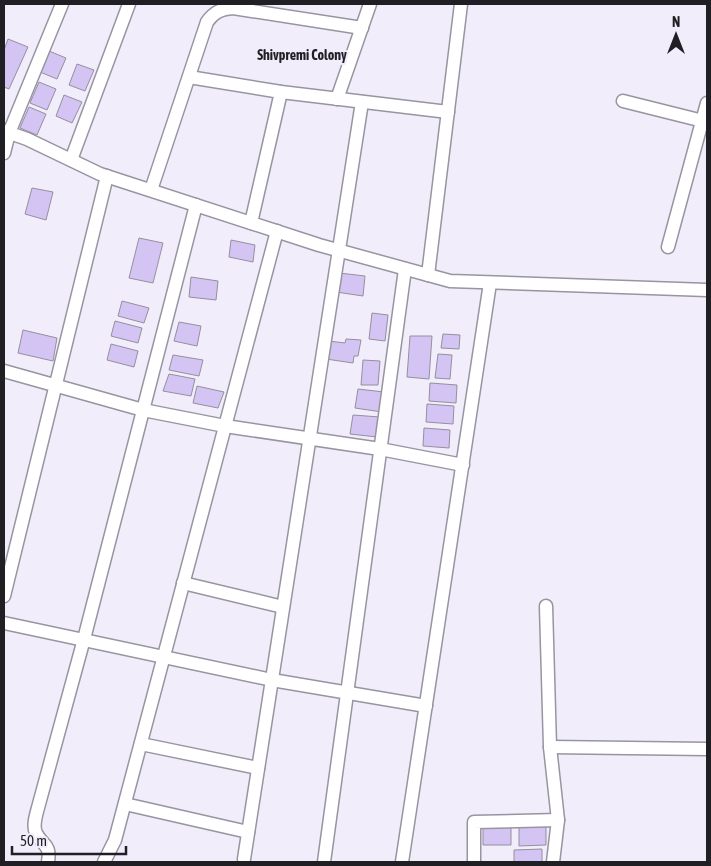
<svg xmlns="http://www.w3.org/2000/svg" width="711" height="866" font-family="'Asap Condensed',sans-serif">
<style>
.building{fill:#d4c4f3;stroke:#94909d}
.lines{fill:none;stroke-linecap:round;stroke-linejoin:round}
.minor-casing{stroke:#9894a0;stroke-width:15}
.minor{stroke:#fff;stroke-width:12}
.labels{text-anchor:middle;stroke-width:4;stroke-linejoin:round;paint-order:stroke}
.neighbourhood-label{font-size:14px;font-weight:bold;fill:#201f24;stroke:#f1edfb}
</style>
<rect width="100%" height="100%" fill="#f1edfb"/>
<g class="building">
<path d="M8 39 28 47 9 89 4 87V50Z"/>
<path d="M49 51 66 58 57 79 40 72Z"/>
<path d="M77 64 94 70 85 91 69 85Z"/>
<path d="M39 82 56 89 47 110 30 103Z"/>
<path d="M64 95 82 102 72 123 56 116Z"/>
<path d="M29 107 46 114 37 135 20 128Z"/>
<path d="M32 188 53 192 46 220 25 214Z"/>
<path d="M139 238 163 243 153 283 129 278Z"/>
<path d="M231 240 255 245 253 262 229 257Z"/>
<path d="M339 273 365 276 363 296 336 292Z"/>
<path d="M191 277 218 281 216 300 189 297Z"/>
<path d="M122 301 149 308 144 323 118 316Z"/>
<path d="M372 313 388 315 385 341 369 339Z"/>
<path d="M115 321 142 328 138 343 111 336Z"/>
<path d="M179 322 201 326 197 346 174 341Z"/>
<path d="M23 330 57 338 53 361 18 353Z"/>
<path d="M443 334 460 335 459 349 441 348Z"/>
<path d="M410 336H432L429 379 407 377Z"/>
<path d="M346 339 361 340 358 356H354L353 363 326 359 329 341 345 343Z"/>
<path d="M111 344 138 351 134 367 107 360Z"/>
<path d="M438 354 452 355 450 379 435 378Z"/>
<path d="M173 355 203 360 199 376 169 370Z"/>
<path d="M363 360 380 361 378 385H361Z"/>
<path d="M169 374 195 379 191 396 163 391Z"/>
<path d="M430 383 457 385 456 403 429 401Z"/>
<path d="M197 386 224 392 218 408 193 403Z"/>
<path d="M358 389 384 392 382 412 355 408Z"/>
<path d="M427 404 454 406 453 424 426 422Z"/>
<path d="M353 415 380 417 377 437 350 434Z"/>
<path d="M424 428 450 430 449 448 423 446Z"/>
<path d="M511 826V845H483V827Z"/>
<path d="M546 826V845L519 846V827Z"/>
<path d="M542 849V862H514V850Z"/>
</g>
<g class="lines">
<defs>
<g id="minor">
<path d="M189 77 281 92 448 112"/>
<path d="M337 99 370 4"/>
<path d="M623 101 707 122"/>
<path d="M4 131 27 139 100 174 319 245 450 281 707 290"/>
<path d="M4 153 9 133 62 4"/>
<path d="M71 160 129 4"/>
<path d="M151 190 207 22C214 12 221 9 233 8L362 28"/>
<path d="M251 223 281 92"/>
<path d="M668 247 707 103"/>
<path d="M428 275 461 4"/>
<path d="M4 371 143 410 225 426 380 449 463 465"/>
<path d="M183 583 283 607"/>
<path d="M4 596 107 176"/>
<path d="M546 606 550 747 558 820 553 862"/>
<path d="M4 623 272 680 426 706"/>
<path d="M141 744 258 768"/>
<path d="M550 747 707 749"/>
<path d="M125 804 248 832"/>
<path d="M244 859 362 102"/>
<path d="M48 862C51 843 42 846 36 833 32 825 37 812 39 804L84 639 196 205"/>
<path d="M104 862 115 840 277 231"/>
<path d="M324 862 405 269"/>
<path d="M402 862 490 283"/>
<path d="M474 862V822L558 820"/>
</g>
</defs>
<use href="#minor" class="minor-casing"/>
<use href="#minor" class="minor"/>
</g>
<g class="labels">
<g class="neighbourhood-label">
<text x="302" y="60">Shivpremi Colony</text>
</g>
</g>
<rect width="711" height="866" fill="none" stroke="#201f24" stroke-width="10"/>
<g transform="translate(676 35)" stroke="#f1edfb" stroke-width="4" paint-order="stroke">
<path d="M0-4L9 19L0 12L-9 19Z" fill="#201f24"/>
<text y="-8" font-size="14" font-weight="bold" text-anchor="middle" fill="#201f24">N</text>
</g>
<path d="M12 846v8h114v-8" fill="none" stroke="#201f24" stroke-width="2.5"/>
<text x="20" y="846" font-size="15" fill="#201f24" stroke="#f1edfb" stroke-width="4" paint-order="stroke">50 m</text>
</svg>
